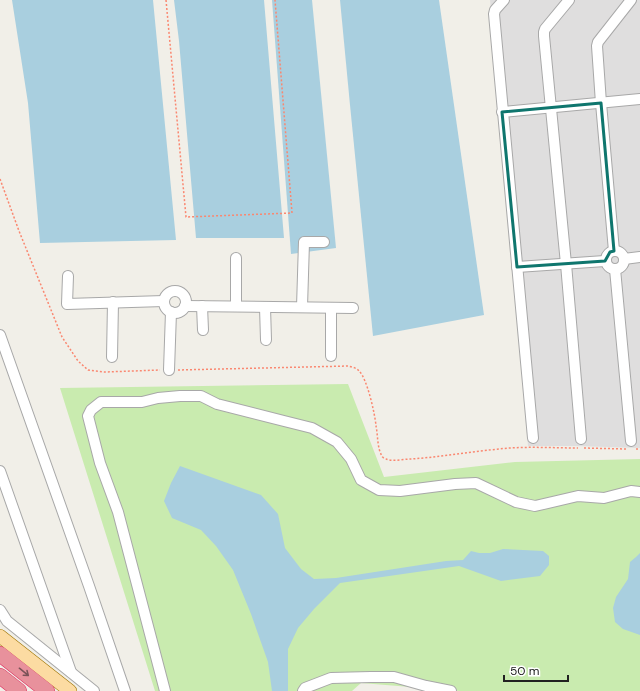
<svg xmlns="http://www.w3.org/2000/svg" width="640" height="691" font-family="'DM Sans',sans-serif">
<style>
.residential{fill:#dfdede}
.grass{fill:#c9ebaf}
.water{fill:#a9cfdf}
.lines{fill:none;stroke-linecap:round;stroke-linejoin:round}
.minor-casing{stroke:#a8a8a8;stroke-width:12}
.major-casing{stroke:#9e7400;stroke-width:14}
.highway-casing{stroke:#dc295b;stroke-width:16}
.path{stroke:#fa8770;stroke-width:1.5;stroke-dasharray:2 2;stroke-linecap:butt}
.minor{stroke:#fff;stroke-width:10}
.major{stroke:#fcdba2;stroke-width:13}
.highway{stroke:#e8919c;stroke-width:15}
.oneway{stroke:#7b5358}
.marked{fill:none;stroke:#0f766e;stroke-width:3;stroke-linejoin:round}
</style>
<rect width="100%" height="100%" fill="#f1efe8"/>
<path class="residential" d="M490 0H640V448L576 446H528Z"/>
<path class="grass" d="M348 384 384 477 515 462 640 459V691H460L361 683 352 691H155L60 388Z"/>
<g class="water">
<path d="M12 0H153L176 240 40 243 28 103Z"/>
<path d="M174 0H264L284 238H196L179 41Z"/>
<path d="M272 0H312L336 248 291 254Z"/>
<path d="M340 0H439L484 315 373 336 350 105Z"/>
<path d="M180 466 261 495 278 514 285 548 301 569 314 579 336 578 446 561 463 560 471 551 479 553H490L503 549 543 551 549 556V565L540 576 501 581 459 566 340 583 314 609 298 628 288 649V691H272L268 662 251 614 233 570 216 546 201 530 172 518 164 501 171 483Z"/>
<path d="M640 553V635L623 629 615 622 613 608 616 597 628 579 630 562 636 557Z"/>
</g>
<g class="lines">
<defs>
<g id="minor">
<path d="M504 0 495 10 494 14 533 438"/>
<path d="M569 0 545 29 544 32V36L566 264 581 439"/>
<path d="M502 112 640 99"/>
<path d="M614 251 601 103 597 46 598 42 631 0"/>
<circle cx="615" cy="260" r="9"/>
<path d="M624 259 640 257"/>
<path d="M517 267 605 261"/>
<path d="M615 269 631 441"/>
<path d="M68 276 67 304 164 301"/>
<circle cx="175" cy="302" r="11"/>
<path d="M185 306 353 308"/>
<path d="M202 306 203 330"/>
<path d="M236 306V258"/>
<path d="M265 307 266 340"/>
<path d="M302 307 304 242H324"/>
<path d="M331 308V356"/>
<path d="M0 335 89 586 125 691"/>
<path d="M112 357 113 302"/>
<path d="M169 370 171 312"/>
<path d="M0 471 71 672"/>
<path d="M0 610 7 621 94 691"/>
<path d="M165 691 118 512 100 463 88 416 91 410 101 402H142L158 398 180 396H201L217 404 284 421 312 428 337 442 351 459 361 480 379 490 400 491 455 484 476 483 516 502 535 506 578 496 604 498 631 491 640 492"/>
<path d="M303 691 305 688 331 678 371 677H394L426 686 451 691"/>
</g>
<path id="major" d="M0 636 70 691"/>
<g id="highway">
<path d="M0 654 47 691"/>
<path d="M0 676 19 691"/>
</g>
</defs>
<use href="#minor" class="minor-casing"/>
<use href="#major" class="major-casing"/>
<use href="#highway" class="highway-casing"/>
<g class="path">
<path d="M166 0 186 217 292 213 275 0"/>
<path d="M0 179 19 231 62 337 78 361 88 370 95 371 105 372 160 370"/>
<path d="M178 370 348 366C352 367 357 368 359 371 367 378 375 414 376 426 378 435 377 448 382 456 382 457 385 459 386 459 394 462 403 459 411 459 440 457 469 452 499 449 525 446 552 448 578 448"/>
<path d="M584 448 626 449"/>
<path d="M636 449H640"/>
</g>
<use href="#minor" class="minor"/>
<use href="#major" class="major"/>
<use href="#highway" class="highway"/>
</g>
<defs><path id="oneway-shaft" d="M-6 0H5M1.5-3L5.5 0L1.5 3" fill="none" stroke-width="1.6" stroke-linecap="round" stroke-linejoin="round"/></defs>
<use class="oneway" href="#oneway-shaft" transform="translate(24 672) rotate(39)"/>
<path class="marked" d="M601 103 614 251 610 252 605 261 517 267 502 112Z"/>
<path d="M504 675v6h64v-6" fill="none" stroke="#212121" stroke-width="2"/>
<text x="510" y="675" font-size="12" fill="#212121" stroke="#ffffff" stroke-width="3" paint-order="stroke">50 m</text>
</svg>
